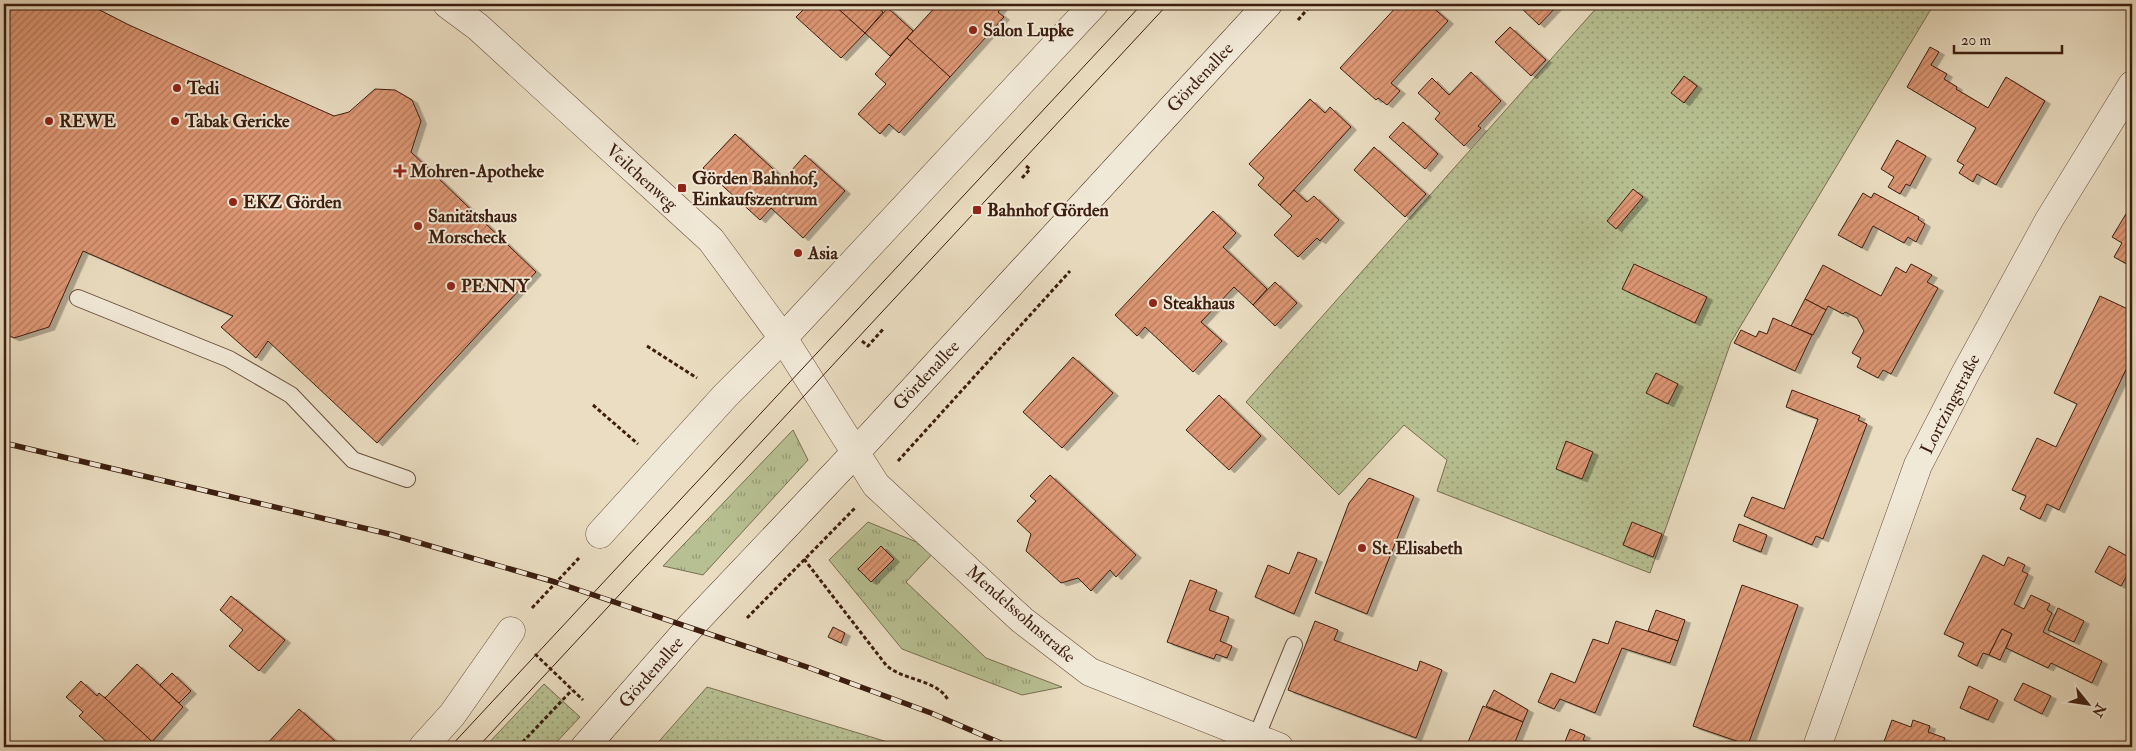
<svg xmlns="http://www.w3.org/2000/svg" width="2136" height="751" font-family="'IM FELL Double Pica',serif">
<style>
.grass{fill:url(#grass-tufts);stroke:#7a6e50}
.park{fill:url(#park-dots);stroke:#7a6e50}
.building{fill:url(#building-hatch);stroke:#3c1d0f;filter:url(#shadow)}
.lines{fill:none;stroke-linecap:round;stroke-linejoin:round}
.lane-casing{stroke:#684d3c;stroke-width:18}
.street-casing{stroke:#684d3c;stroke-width:29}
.secondary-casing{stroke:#3c1d0f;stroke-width:29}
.path{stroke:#3c1d0f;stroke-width:3;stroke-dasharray:4 2.5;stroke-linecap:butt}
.lane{stroke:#f1e9d7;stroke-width:16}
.street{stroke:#f1e9d7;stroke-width:28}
.secondary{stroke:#f1e9d7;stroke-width:28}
.tram{stroke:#3c1d0f;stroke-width:1}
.rail-casing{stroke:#3c1d0f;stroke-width:5.5}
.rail{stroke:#f1e9d7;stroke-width:4;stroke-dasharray:11;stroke-linecap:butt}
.poi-dot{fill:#8f2418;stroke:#f1e9d7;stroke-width:2}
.labels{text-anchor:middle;stroke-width:4;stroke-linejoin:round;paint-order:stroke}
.poi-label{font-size:18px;font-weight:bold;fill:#3c1d0f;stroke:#f1e9d7;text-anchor:start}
.street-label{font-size:18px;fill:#3c1d0f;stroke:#f1e9d7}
</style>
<defs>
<pattern id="grass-tufts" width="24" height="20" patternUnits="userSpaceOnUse" patternTransform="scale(1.25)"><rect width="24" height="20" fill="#b7c092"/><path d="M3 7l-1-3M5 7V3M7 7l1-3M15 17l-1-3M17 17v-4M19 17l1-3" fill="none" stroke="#969b76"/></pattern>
<pattern id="park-dots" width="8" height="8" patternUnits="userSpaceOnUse" patternTransform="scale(1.25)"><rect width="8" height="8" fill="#b7c092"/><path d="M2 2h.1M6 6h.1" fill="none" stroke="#969b76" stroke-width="1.8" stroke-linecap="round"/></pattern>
<pattern id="building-hatch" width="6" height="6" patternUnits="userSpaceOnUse" patternTransform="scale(1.25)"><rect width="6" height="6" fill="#de9774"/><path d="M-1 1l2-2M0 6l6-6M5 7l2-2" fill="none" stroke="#b57b5e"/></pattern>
<filter id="shadow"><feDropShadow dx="5.5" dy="3" stdDeviation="0" flood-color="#0004"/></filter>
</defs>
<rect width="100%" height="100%" fill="#eaddc1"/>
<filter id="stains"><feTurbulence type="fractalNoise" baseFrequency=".004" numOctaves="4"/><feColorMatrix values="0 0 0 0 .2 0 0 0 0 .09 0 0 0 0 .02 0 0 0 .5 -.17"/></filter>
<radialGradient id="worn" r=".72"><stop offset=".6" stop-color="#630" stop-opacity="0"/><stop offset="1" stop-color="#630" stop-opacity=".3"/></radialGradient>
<g class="grass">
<path d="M793 430 808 460 703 575 663 566Z"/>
<path d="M868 522 936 550 906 582 986 658 1062 687 1022 695 902 649 829 560Z"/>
</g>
<g class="park">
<path d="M1600 4H1934L1731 342 1650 573 1437 491 1447 460 1404 425 1339 495 1246 402Z"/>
<path d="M544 684 580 717 552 747H485Z"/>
<path d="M707 687 904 747H654Z"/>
</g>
<g class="building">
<path d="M4 4H88L129 25 334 116 349 112 375 89 395 90 412 100 421 121 411 152 536 272 377 443 268 341 256 358 221 327 233 316 83 251 49 327 14 338 4 333Z"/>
<path d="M809 4H833L865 33 841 58 796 17Z"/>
<path d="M833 4H874L883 12 865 33Z"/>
<path d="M938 4H1004L998 12 1004 17 950 77 907 38Z"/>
<path d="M1399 4H1429L1448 21 1391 83 1400 91 1387 105 1378 98 1376 100 1340 68Z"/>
<path d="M1517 4H1556L1558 5 1539 25Z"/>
<path d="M888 8 913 31 890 56 865 33Z"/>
<path d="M1510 27 1546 60 1531 76 1495 42Z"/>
<path d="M907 38 950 77 899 133 889 124 880 134 858 114 886 84 875 74Z"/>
<path d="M1930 47 1939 52 1931 65 1947 74 1944 79 1957 87 1956 89 1988 108 2006 77 2045 101 1996 185 1977 174 1973 182 1959 173 1964 165 1957 161 1976 128 1907 87Z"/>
<path d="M1471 72 1501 101 1478 126 1481 128 1464 146 1435 119 1440 113 1418 93 1432 78 1449 95Z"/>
<path d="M1684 76 1697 86 1684 103 1671 93Z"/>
<path d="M1310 99 1325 113 1330 107 1351 127 1280 205 1258 185 1264 178 1249 164Z"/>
<path d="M1403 122 1438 154 1425 169 1389 137Z"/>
<path d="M735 134 784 179 805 155 845 191 803 238 771 208 760 220 703 168Z"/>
<path d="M1897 140 1926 156 1910 186 1906 184 1900 194 1888 187 1894 177 1881 169Z"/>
<path d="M1374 147 1426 194 1405 217 1354 170Z"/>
<path d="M1633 189 1643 197 1616 229 1607 221Z"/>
<path d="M1294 190 1307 202 1314 196 1339 220 1320 241 1317 238 1298 257 1274 235 1292 216 1280 205Z"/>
<path d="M1863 193 1871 198 1874 193 1919 217 1918 219 1925 224 1916 242 1908 237 1904 243 1873 226 1862 248 1838 235Z"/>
<path d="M2132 204V267L2114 257 2122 243 2112 237Z"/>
<path d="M1213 211 1236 233 1223 247 1267 289 1253 305 1234 287 1201 322 1222 341 1193 372 1145 327 1137 336 1115 315Z"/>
<path d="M1634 264 1707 297 1695 323 1622 289Z"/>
<path d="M1911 264 1932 275 1927 282 1938 288 1891 374 1883 370 1878 378 1857 367 1861 358 1852 353 1864 331 1857 318 1845 312 1843 314 1828 306 1826 310 1805 299 1823 265 1881 296 1896 267 1906 273Z"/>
<path d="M1275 282 1297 303 1275 326 1253 305Z"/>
<path d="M2100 296 2132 311V357L2059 510 2047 504 2040 519 2020 509 2026 496 2012 490 2037 438 2056 447 2077 404 2054 393Z"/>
<path d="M1805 299 1826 310 1813 335 1791 326Z"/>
<path d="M1773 318 1812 335 1795 371 1734 343 1741 330 1756 337 1759 331 1767 334Z"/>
<path d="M1073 357 1113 393 1062 448 1023 412Z"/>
<path d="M1656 373 1678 384 1668 404 1646 393Z"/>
<path d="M1792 390 1860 416 1858 420 1867 424 1823 539 1816 536 1812 545 1744 516 1752 497 1784 509 1818 419 1786 407Z"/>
<path d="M1219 395 1261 436 1229 470 1186 430Z"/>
<path d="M1566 441 1593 452 1582 479 1556 469Z"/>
<path d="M1050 475 1136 555 1116 577 1110 570 1091 591 1078 578 1061 583 1026 551 1031 534 1017 521 1036 501 1030 496Z"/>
<path d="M1369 478 1414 496 1367 614 1315 593 1349 503Z"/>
<path d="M1632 522 1662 534 1653 557 1623 545Z"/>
<path d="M1739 524 1767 535 1761 552 1733 541Z"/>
<path d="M881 546 894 559 871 582 858 569Z"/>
<path d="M2109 546 2132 559V566L2121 586 2095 572Z"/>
<path d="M1298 552 1317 559 1294 614 1255 597 1268 565 1289 574Z"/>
<path d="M1983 555 2004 566 2008 557 2025 565 2022 571 2028 574 2014 604 2024 609 2031 595 2050 604 2047 610 2052 613 2043 632 2102 661 2092 683 2051 663 2048 668 2006 648 2012 634 2002 629 1989 655 1983 653 1977 666 1958 656 1964 643 1944 634Z"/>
<path d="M1190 580 1217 590 1209 610 1229 617 1220 641 1232 646 1227 658 1216 654 1214 659 1167 642Z"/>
<path d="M1742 585 1798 605 1748 745 1693 726Z"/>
<path d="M231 596 285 640 259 671 229 646 243 630 220 610Z"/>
<path d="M2058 608 2084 621 2074 642 2048 630Z"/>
<path d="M1656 610 1685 620 1678 641 1648 631Z"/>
<path d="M1315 621 1338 630 1334 640 1417 671 1420 661 1442 670 1416 738 1288 690Z"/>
<path d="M1616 621 1678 641 1670 663 1622 648 1595 713 1560 699 1554 709 1538 702 1551 673 1575 683 1593 639 1608 644Z"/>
<path d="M833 627 845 633 841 643 828 637Z"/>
<path d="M2002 629 2012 634 2000 660 1989 655Z"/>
<path d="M137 664 183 707 152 742 105 698Z"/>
<path d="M172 673 191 691 179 703 160 685Z"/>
<path d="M81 681 97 696 99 693 105 698 158 747H112L79 716 83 712 66 697Z"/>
<path d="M2023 683 2051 696 2042 714 2014 700Z"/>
<path d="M1969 686 1998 700 1988 720 1960 708Z"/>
<path d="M1494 690 1528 710 1523 722 1486 706Z"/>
<path d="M1483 706 1523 722 1513 747H1466Z"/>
<path d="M299 709 335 741 329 747H264Z"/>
<path d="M1892 720 1911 727 1913 720 1930 726 1928 732 1945 738 1941 747H1882Z"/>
<path d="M1570 729 1585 735 1583 740 1601 747H1563Z"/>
</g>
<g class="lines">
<defs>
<g id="lane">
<path d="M78 298 229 359 291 395 353 460 407 479"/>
<path d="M1256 738 1294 645"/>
</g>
<g id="street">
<path d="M447 4 478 27 711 240 783 338 876 485 1022 620 1090 672 1279 747"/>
<path d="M600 534 725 396 783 338 1094 4"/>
<path d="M423 747 452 715 511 631"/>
<path d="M1817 747 1918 465 1965 374 2049 220 2132 85"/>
</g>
<path id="secondary" d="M585 747 690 627 855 453 1268 4"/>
</defs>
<use href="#lane" class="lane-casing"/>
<use href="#street" class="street-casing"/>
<use href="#secondary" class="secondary-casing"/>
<g class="path">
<path d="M1298 20 1312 4"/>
<path d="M1022 178 1030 169 1026 166"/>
<path d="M862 341 868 346 884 328"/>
<path d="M647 346 697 378"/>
<path d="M593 405 638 444"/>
<path d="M898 461 1070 271"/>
<path d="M804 559 886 665C903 681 937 679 948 700"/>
<path d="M532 608 579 558"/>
<path d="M747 618 855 508"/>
<path d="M535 654 583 700"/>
<path d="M518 747 572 690"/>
</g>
<use href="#lane" class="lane"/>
<use href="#street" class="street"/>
<use href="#secondary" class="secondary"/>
<g class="tram">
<path d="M450 747 1142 4"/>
<path d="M478 747 1168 4"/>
</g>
<defs>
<path id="rail" d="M4 443 389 534 555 582 807 667 931 713 1010 747"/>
</defs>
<use href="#rail" class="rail-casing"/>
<use href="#rail" class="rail"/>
</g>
<g class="poi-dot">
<circle cx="973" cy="30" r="5"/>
<circle cx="177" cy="88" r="5"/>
<circle cx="49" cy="121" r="5"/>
<circle cx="175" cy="121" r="5"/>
<path d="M397.5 163.5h5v5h5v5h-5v5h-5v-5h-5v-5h5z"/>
<rect x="677" y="183" width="10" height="10" rx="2.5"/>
<circle cx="233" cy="202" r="5"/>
<rect x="972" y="205" width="10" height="10" rx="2.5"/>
<circle cx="418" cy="226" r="5"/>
<circle cx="798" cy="253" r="5"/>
<circle cx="451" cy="286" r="5"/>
<circle cx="1153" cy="303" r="5"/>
<circle cx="1362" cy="548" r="5"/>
</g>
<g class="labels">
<g class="poi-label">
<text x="983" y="36">Salon Lupke</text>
<text x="187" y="94">Tedi</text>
<text x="59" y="127">REWE</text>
<text x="185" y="127">Tabak Gericke</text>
<text x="410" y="177">Mohren-Apotheke</text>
<text x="692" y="184">Görden Bahnhof,<tspan x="692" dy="21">Einkaufszentrum</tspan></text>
<text x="243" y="208">EKZ Görden</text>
<text x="987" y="216">Bahnhof Görden</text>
<text x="428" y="222">Sanitätshaus<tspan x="428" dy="21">Morscheck</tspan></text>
<text x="808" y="259">Asia</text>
<text x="461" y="292">PENNY</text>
<text x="1163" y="309">Steakhaus</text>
<text x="1372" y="554">St. Elisabeth</text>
</g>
<g class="street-label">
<text transform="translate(1200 77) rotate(-47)" y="6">Gördenallee</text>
<text transform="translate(642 177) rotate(42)" y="6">Veilchenweg</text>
<text transform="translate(926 375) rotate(-47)" y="6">Gördenallee</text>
<text transform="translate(1950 404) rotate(-63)" y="6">Lortzingstraße</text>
<text transform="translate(1021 614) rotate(41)" y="6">Mendelssohnstraße</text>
<text transform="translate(651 672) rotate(-49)" y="6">Gördenallee</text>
</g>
</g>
<rect width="2136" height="751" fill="none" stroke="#eaddc1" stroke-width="20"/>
<rect x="5" y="5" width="2126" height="741" fill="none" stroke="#3c1d0f" stroke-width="2.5"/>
<rect x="10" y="10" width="2116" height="731" fill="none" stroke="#3c1d0f"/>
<g transform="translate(2088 704) rotate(120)" stroke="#f1e9d7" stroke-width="4" paint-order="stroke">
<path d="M0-4L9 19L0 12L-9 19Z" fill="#3c1d0f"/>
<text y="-8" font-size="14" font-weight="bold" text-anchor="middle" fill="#3c1d0f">N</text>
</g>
<path d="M1954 45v8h108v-8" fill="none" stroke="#3c1d0f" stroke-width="2.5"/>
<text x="1961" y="45" font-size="15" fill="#3c1d0f" stroke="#f1e9d7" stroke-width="4" paint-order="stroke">20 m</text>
<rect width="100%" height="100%" filter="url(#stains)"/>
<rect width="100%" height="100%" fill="url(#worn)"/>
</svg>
